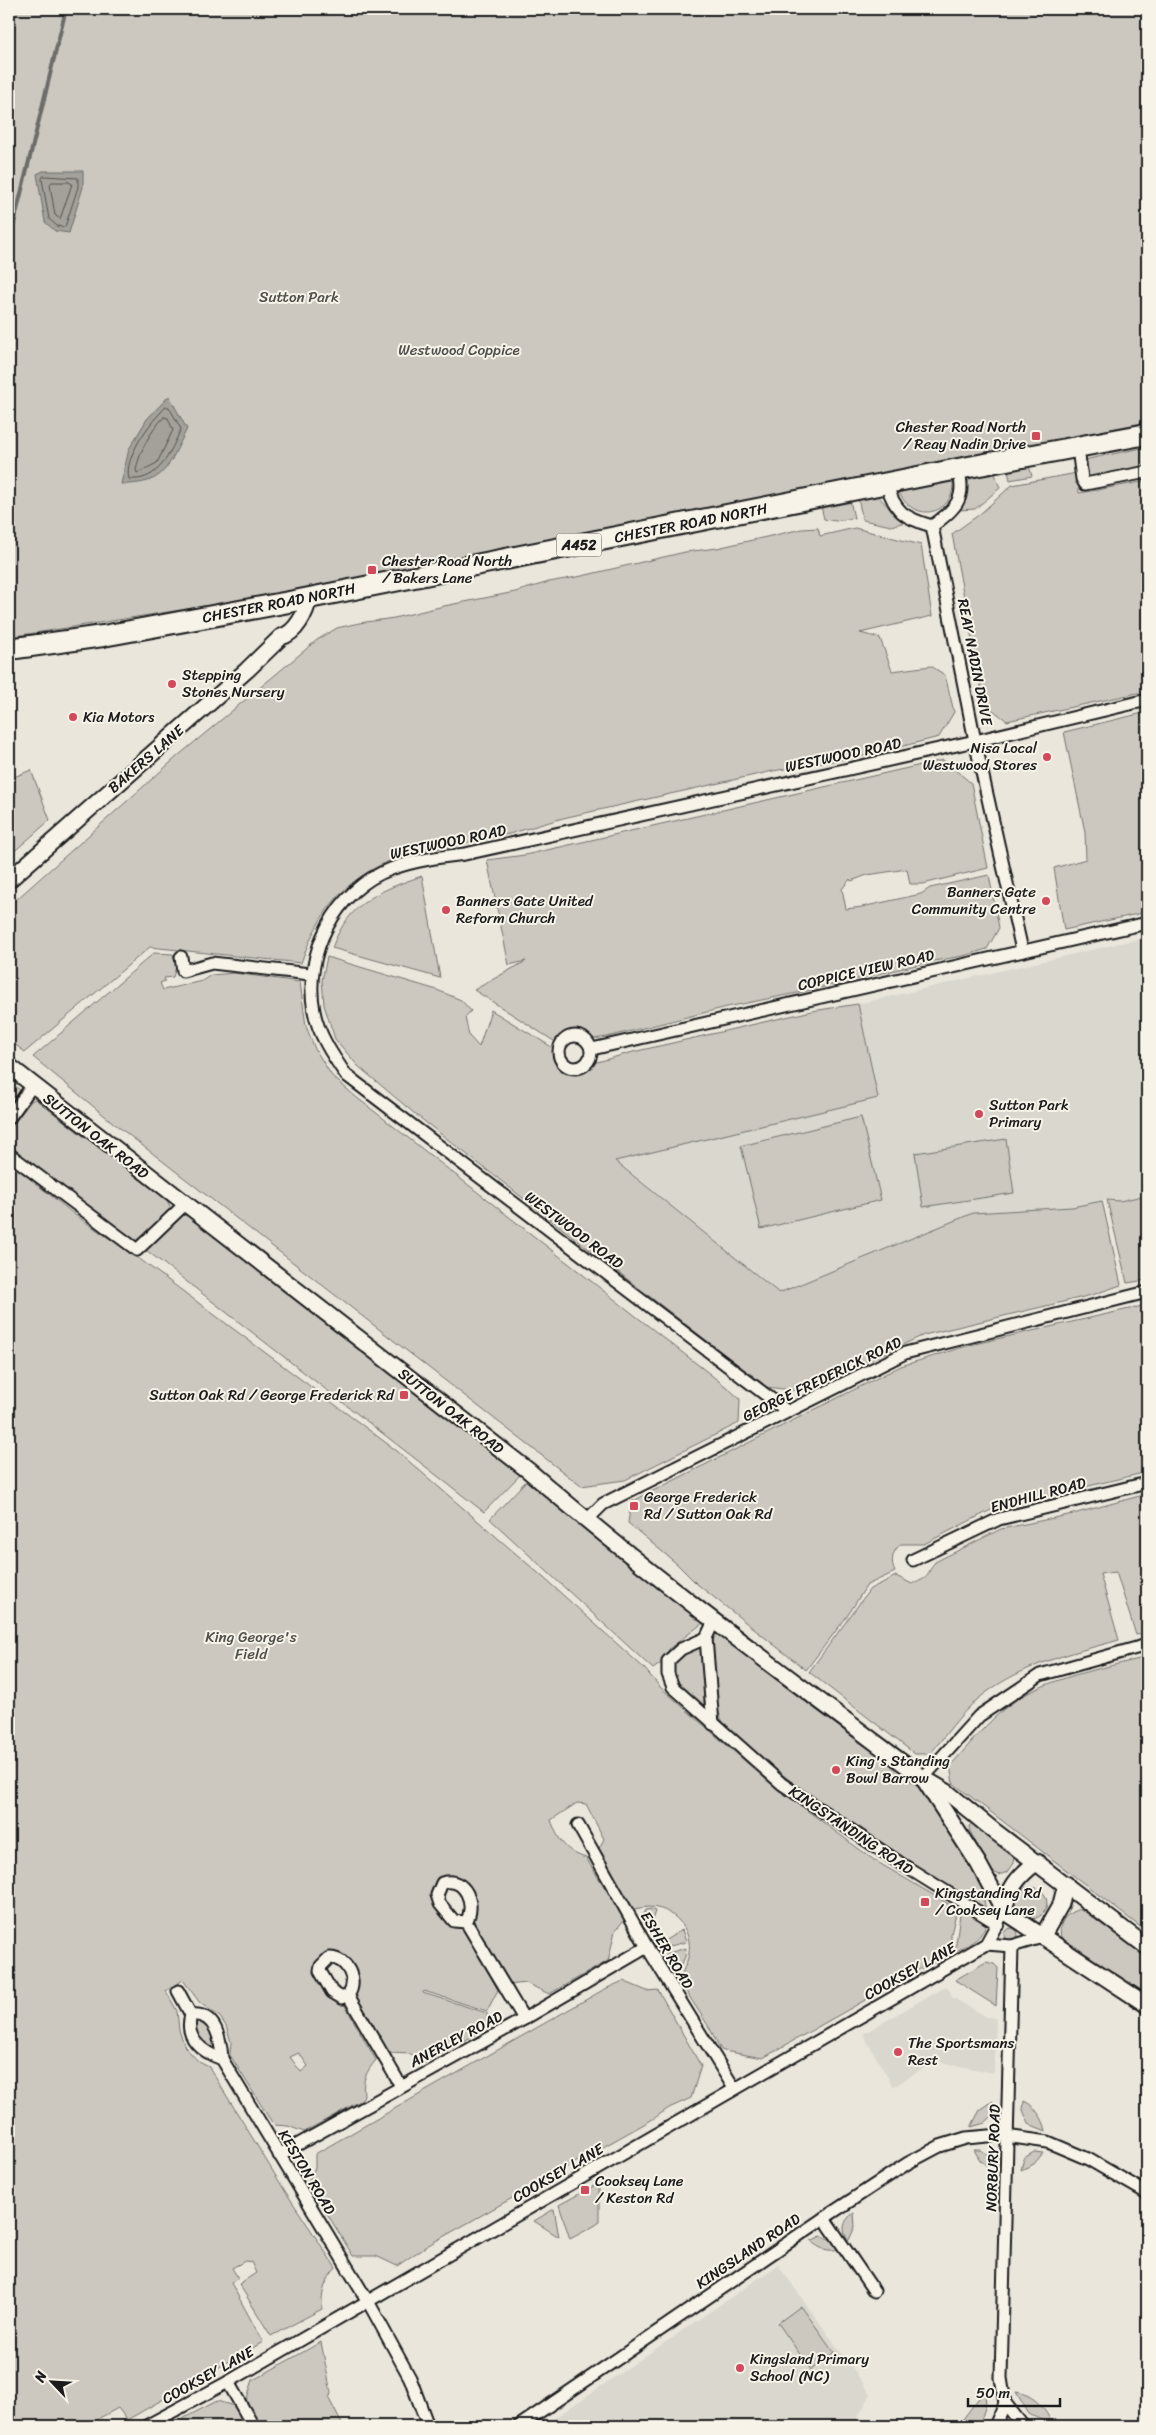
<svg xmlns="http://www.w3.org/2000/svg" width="1156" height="2435" font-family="Sriracha,sans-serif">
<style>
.built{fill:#dad7ce}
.green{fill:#ccc8c0;stroke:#74726e;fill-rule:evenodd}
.water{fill:#a3a19a;stroke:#6d6c68}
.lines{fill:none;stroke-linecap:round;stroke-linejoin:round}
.shore{stroke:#52514e;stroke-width:1}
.stream{stroke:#6d6c68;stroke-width:4}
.street-casing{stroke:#1c1c1c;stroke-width:15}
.secondary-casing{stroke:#1c1c1c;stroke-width:19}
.highway-casing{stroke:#1c1c1c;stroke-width:24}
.street{stroke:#f7f3e8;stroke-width:11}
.secondary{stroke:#f7f3e8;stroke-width:15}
.highway{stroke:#f7f3e8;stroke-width:20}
.poi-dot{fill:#d1495b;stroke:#f7f3e8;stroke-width:2}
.labels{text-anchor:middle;stroke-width:4;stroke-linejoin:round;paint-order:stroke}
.shield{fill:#f7f3e8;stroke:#5e5c59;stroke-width:1}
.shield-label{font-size:14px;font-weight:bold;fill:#1c1c1c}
.park-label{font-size:15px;fill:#51504d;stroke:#f7f3e8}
.poi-label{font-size:15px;fill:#1c1c1c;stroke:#f7f3e8;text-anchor:start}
.street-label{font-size:15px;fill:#1c1c1c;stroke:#f7f3e8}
</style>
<rect width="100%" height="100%" fill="#eae6dc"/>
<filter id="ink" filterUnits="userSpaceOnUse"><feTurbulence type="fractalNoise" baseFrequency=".02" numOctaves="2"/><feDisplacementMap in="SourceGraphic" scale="10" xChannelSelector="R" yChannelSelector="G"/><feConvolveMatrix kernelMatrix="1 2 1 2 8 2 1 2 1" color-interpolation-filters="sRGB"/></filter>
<g filter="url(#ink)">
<g class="built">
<path d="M1147 937V1195L1120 1201 1107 1200 1072 1207 973 1213 779 1293 615 1160 878 1098 858 1004Z"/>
<path d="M946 1986 951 1993 950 1996 987 2017 996 2018 994 2073 935 2061 893 2087 863 2034Z"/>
<path d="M778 2265 871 2394 853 2426H543Z"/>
</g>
<g class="green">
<path d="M9 9H1147V422L648 520 302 591 9 637Z"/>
<path d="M1147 447V467L1094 478 1086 475 1085 461 1088 459Z"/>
<path d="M1028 463 1032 476 1010 480 1007 467Z"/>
<path d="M994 471 1000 488 975 509 959 510 967 491 968 481 975 475Z"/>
<path d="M1077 473 1079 493 1147 481V691L1007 721 984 703 952 534 980 514 1012 485Z"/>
<path d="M953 479C956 516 912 525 898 490Z"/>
<path d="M869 496H878L900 520 905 522 891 526 863 520 858 499Z"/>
<path d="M850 500 854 518 835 521 824 519 821 506Z"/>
<path d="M818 528 820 536 855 528 921 545 932 616 860 633 880 638 892 671 931 666 945 675 954 712 939 737 868 755 773 771 563 818 509 834 405 855C348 874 320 908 301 963L150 947 25 1052 9 1040V906L179 755 317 640 337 628 359 623 394 618 444 606 515 592 549 582 582 576 685 552 717 548 802 529Z"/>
<path d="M1147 712V912L1064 930 1054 868 1086 859 1085 832 1064 732Z"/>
<path d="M943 760 971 783 988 868 923 884H910L907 869 867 875 851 881 850 879 842 889 846 909 862 907 921 894 930 888 989 875 999 928 987 949 963 956 934 961 802 992 727 1007 607 1037 587 1040 572 1034 565 1036 557 1043 474 990 526 961 509 965 487 860 525 855Z"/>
<path d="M31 770 50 820 9 856V779Z"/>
<path d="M422 876 440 978 332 948C348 903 380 890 422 876Z"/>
<path d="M154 953 173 954 176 967 173 977 164 978 165 981 160 983 163 990 202 981 211 975 234 973 300 982 306 1026 315 1049 332 1076 356 1097 729 1389 740 1399 739 1423 625 1480 581 1486 116 1125 33 1057Z"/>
<path d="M327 957 437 990 461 1000 471 1011 465 1017 469 1036 479 1047 491 1010 555 1049 556 1066 566 1074H581L590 1064 633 1052 812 1011 858 1004 878 1098 615 1161 779 1293 973 1213 1072 1207 1102 1201 1121 1285 1092 1295 924 1335 801 1391 766 1387 415 1114 358 1066 335 1039 324 1005 322 980Z"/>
<path d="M9 1081 20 1090 9 1107Z"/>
<path d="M35 1099 167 1200 171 1209 169 1214 133 1243 9 1149V1130L31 1101Z"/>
<path d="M861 1117 881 1200 761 1229 741 1146Z"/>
<path d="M1006 1139 1014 1193 923 1207 915 1153Z"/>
<path d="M9 1162 75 1215 141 1260 397 1451 544 1578 644 1668 660 1687 770 1783 874 1860 957 1909 951 1934V1951L948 1956 920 1969 763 2058 724 2051 721 2050 709 2027 680 1982C681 1972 688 1963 689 1952 692 1932 677 1912 657 1908 649 1906 641 1908 633 1909L628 1904 598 1850 604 1839 586 1804 577 1803 551 1820C558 1840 566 1852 586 1858L622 1915 624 1920 615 1931 608 1961 549 1994 526 1983 508 1985 474 1924 475 1910 459 1880 435 1890 466 1933 498 1990 487 2011 424 1991 423 1993 487 2013V2028L425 2063 411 2054 387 2053 356 1998 357 1981 350 1968 325 1956C325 1978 320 1996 344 2004L376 2060C366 2072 362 2080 364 2095L362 2100 304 2132 288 2126 275 2125 271 2121 230 2055 231 2042 226 2026 220 2017 200 2003 183 1980 166 1991 177 2011 179 2030 185 2047 199 2062 209 2067 285 2191 336 2268C325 2280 321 2293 322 2309L271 2336 239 2284 256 2273 251 2262 245 2261 232 2268 238 2278 231 2283 263 2342 127 2420 118 2408 85 2426H9ZM299 2053 308 2066 301 2072 290 2057Z"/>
<path d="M1147 1195V1280L1127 1283 1107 1200 1120 1201Z"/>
<path d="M185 1215 190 1217 521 1474 484 1512 146 1250C150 1237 171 1218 185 1215Z"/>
<path d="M1147 1305V1472L993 1509 924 1544H901C892 1551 890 1562 895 1572L867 1585 848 1615 806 1670 697 1584 677 1564 628 1523 631 1502 901 1366 970 1345Z"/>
<path d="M526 1481 706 1619 703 1623 670 1648 660 1664 653 1669 490 1519Z"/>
<path d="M1147 1494V1632L1136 1635 1116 1572 1100 1574 1119 1640C1069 1654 1019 1665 978 1699 960 1714 945 1736 930 1754H915L809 1672 870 1589 896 1576 912 1584C933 1576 924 1577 935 1562L1001 1529 1073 1514Z"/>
<path d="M720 1631 917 1782 945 1817 982 1889 986 1911C911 1865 836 1819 768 1763 753 1750 734 1738 723 1722 713 1706 708 1654 714 1636Z"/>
<path d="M700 1646 704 1663V1705L700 1704C686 1692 666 1679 675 1658Z"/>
<path d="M1147 1657V1932L953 1783 950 1766C969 1745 987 1722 1009 1705 1044 1678 1104 1668 1147 1657Z"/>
<path d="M972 1823 1013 1854 1014 1863 1008 1872 998 1875 989 1869 970 1831 969 1826Z"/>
<circle cx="1031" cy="1903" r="16"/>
<path d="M961 1906 986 1920C985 1938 969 1944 955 1952Z"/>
<path d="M651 1909 655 1911 650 1927 643 1916 646 1910Z"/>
<path d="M1081 1909 1147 1958V1994L1062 1942C1057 1925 1063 1913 1081 1909Z"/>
<circle cx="1011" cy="1935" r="7"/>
<path d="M682 1930 686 1942 662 1948 659 1944Z"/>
<path d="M686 1948 685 1957 678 1972 665 1954Z"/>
<path d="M986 1962 994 1964 998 1968 996 2006 955 1980Z"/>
<path d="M623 1981 647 1991 658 1990 701 2066 691 2098 669 2108 653 2119 425 2247 397 2266 376 2256H353L308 2182 315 2168V2154L603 1990Z"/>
<path d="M196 2020C211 2021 214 2036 217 2048L215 2051 197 2038 194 2021Z"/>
<path d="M993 2101 992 2116 985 2123 971 2127 980 2110Z"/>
<path d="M1024 2101C1034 2105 1044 2119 1046 2131L1029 2124 1023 2110Z"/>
<path d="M974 2150H981L990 2156 992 2170 980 2160Z"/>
<path d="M1034 2152 1043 2153 1034 2164 1021 2170 1024 2158Z"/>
<path d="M599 2183V2221L596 2225 570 2239 559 2205Z"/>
<path d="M554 2209 559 2237 534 2221Z"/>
<path d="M854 2213 855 2227 849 2240C840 2231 844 2219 854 2213Z"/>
<path d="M821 2236 835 2241 841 2248C830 2253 819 2249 811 2241Z"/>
<path d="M801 2306 834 2352 811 2370 778 2323Z"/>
<path d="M321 2342 331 2393 329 2399 343 2426H269L258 2421 246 2401 253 2380Z"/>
<path d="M1016 2392C1035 2395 1046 2409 1053 2426L1029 2414Z"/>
<path d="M985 2393 986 2405 979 2426 963 2419 978 2399Z"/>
<path d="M217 2401 234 2406 246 2426H177L184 2418Z"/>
</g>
<g class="water">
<path d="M43 171H83V187L69 233 55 231 45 222 37 174Z"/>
<path d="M169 396 187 429C168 465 167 485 121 484L129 449 147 419Z"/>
</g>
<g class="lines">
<g class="shore">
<path d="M44 176 78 178V187L65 227 57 226 49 219 42 179Z"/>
<path d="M52 182H69L72 184 60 219 55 215 50 185Z"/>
<path d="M166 407H169L181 429C170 453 159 482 129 479 123 457 151 421 166 407Z"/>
<path d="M164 417 168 418 173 430 157 463 137 473 136 470C140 450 150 432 164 417Z"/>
</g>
<path class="stream" d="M9 243 66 9"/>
<defs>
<g id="street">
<path d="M1078 448 1082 479 1085 484 1147 472"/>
<path d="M886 483C895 512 904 518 932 526 956 509 967 498 958 469"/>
<path d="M932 526 975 741 1022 950"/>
<path d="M181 957 183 971 212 963 310 974"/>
<circle cx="575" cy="1052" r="16"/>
<path d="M592 1049 1147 923"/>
<path d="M9 1118 32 1086"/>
<path d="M9 1154 137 1250 185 1204"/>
<path d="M787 1411 346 1075C333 1056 318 1034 314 1011 303 955 335 889 391 869 415 860 440 857 465 854L975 741 1147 700"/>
<path d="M586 1521 603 1504 905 1353 1147 1292"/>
<path d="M913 1560 999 1519 1147 1483"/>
<path d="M714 1621 706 1638 681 1649 668 1661V1674L673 1687 782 1784 900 1863 998 1924"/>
<path d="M706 1638 713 1724"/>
<path d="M923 1778 979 1716 1040 1675 1147 1645"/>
<path d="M578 1825 647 1947 734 2088"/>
<path d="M466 1922C477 1904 465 1876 442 1883L437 1895 440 1904 454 1921 466 1922 524 2019"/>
<path d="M986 1944 1012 1946 1042 1937"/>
<path d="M1012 1946 1001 2378 1005 2403 1023 2426"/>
<path d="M178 1991 191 2015C184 2038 202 2052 222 2059L370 2305 410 2378 428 2426"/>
<path d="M348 1995C359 1982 347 1957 329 1958L321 1966 320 1971 332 1992 342 1998 348 1995 401 2086"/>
<path d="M191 2015C216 2012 221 2040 222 2059"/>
<path d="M279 2155 524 2019 647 1947"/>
<path d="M824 2218 874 2291"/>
<path d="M228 2382 253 2426"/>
<path d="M146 2426 228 2382 986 1944 1004 1911"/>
<path d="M519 2426 824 2218 908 2163 940 2146 966 2138 999 2135 1048 2142 1088 2159 1147 2193"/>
<path d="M995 2426 1005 2403"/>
</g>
<g id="secondary">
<path d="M9 880 247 670 281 637C296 633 306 613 309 598"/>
<path d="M9 1066 529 1471C655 1580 789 1678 923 1778L947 1792 993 1830 1147 1947"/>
<path d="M925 1781 978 1863 1004 1911 1147 2005"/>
<path d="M1004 1911C1008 1889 1018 1876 1037 1862"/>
<path d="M1042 1937 1061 1904 1066 1884"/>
</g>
<path id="highway" d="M9 649 103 636 289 602 958 469 1147 434"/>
</defs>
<use href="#street" class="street-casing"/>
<use href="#secondary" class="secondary-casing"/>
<use href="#highway" class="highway-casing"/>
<use href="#street" class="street"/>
<use href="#secondary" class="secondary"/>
<use href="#highway" class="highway"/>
</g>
</g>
<g class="poi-dot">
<rect x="1031" y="431" width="10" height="10" rx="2.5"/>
<rect x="367" y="565" width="10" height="10" rx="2.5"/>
<circle cx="172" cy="684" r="5"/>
<circle cx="73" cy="717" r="5"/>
<circle cx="1047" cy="757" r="5"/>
<circle cx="1046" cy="901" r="5"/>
<circle cx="446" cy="910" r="5"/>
<circle cx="979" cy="1114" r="5"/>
<rect x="399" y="1390" width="10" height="10" rx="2.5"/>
<rect x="629" y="1501" width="10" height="10" rx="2.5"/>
<circle cx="836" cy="1770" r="5"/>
<rect x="920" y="1897" width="10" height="10" rx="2.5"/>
<circle cx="898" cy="2052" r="5"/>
<rect x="580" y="2185" width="10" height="10" rx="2.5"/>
<circle cx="740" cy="2368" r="5"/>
</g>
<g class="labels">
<rect class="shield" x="556.5" y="533.5" width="45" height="23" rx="4"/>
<g class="shield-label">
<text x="579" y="550">A452</text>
</g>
<g class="park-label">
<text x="299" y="302">Sutton Park</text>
<text x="459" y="355">Westwood Coppice</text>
<text x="251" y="1642">King George's<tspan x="251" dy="17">Field</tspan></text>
</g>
<g class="poi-label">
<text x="1026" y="432" text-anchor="end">Chester Road North<tspan x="1026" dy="17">/ Reay Nadin Drive</tspan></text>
<text x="382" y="566">Chester Road North<tspan x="382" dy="17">/ Bakers Lane</tspan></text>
<text x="182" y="680">Stepping<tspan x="182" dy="17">Stones Nursery</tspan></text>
<text x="83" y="722">Kia Motors</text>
<text x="1037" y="753" text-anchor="end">Nisa Local<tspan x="1037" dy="17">Westwood Stores</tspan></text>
<text x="1036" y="897" text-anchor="end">Banners Gate<tspan x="1036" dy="17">Community Centre</tspan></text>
<text x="456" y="906">Banners Gate United<tspan x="456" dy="17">Reform Church</tspan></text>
<text x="989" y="1110">Sutton Park<tspan x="989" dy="17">Primary</tspan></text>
<text x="394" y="1400" text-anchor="end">Sutton Oak Rd / George Frederick Rd</text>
<text x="644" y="1502">George Frederick<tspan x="644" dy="17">Rd / Sutton Oak Rd</tspan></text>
<text x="846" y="1766">King's Standing<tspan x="846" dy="17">Bowl Barrow</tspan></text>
<text x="935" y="1898">Kingstanding Rd<tspan x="935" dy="17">/ Cooksey Lane</tspan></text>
<text x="908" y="2048">The Sportsmans<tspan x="908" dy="17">Rest</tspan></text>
<text x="595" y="2186">Cooksey Lane<tspan x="595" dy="17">/ Keston Rd</tspan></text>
<text x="750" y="2364">Kingsland Primary<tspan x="750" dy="17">School (NC)</tspan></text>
</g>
<g class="street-label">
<text transform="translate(691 523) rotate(-11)" y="5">CHESTER ROAD NORTH</text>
<text transform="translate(279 603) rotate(-11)" y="5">CHESTER ROAD NORTH</text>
<text transform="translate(975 662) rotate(79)" y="5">REAY NADIN DRIVE</text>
<text transform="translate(843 755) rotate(-12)" y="5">WESTWOOD ROAD</text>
<text transform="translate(146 759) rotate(-41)" y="5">BAKERS LANE</text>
<text transform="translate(448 842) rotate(-12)" y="5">WESTWOOD ROAD</text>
<text transform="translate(866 970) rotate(-13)" y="5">COPPICE VIEW ROAD</text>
<text transform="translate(96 1136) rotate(38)" y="5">SUTTON OAK ROAD</text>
<text transform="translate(574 1230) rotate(37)" y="5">WESTWOOD ROAD</text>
<text transform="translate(822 1379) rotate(-26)" y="5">GEORGE FREDERICK ROAD</text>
<text transform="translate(451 1411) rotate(38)" y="5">SUTTON OAK ROAD</text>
<text transform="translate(1038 1495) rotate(-15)" y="5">ENDHILL ROAD</text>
<text transform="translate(851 1830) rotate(34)" y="5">KINGSTANDING ROAD</text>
<text transform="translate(667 1950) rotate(59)" y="5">ESHER ROAD</text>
<text transform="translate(910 1971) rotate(-29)" y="5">COOKSEY LANE</text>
<text transform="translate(456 2039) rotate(-28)" y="5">ANERLEY ROAD</text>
<text transform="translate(993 2158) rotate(-88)" y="5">NORBURY ROAD</text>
<text transform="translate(307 2172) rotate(59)" y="5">KESTON ROAD</text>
<text transform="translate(558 2173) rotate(-30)" y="5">COOKSEY LANE</text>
<text transform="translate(748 2251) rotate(-34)" y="5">KINGSLAND ROAD</text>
<text transform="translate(208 2375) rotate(-29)" y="5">COOKSEY LANE</text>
</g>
</g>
<rect width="1156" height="2435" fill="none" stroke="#f7f3e8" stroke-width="30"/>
<rect x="15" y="15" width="1126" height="2405" fill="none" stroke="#1c1c1c" stroke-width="2" filter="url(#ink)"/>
<g transform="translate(52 2382) rotate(295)" stroke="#f7f3e8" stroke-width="4" paint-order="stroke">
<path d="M0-4L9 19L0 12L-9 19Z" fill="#1c1c1c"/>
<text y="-8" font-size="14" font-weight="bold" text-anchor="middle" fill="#1c1c1c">N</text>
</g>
<path d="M968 2398v8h92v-8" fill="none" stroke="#1c1c1c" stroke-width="2.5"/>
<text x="976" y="2398" font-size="15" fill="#1c1c1c" stroke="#f7f3e8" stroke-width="4" paint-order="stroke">50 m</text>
</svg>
